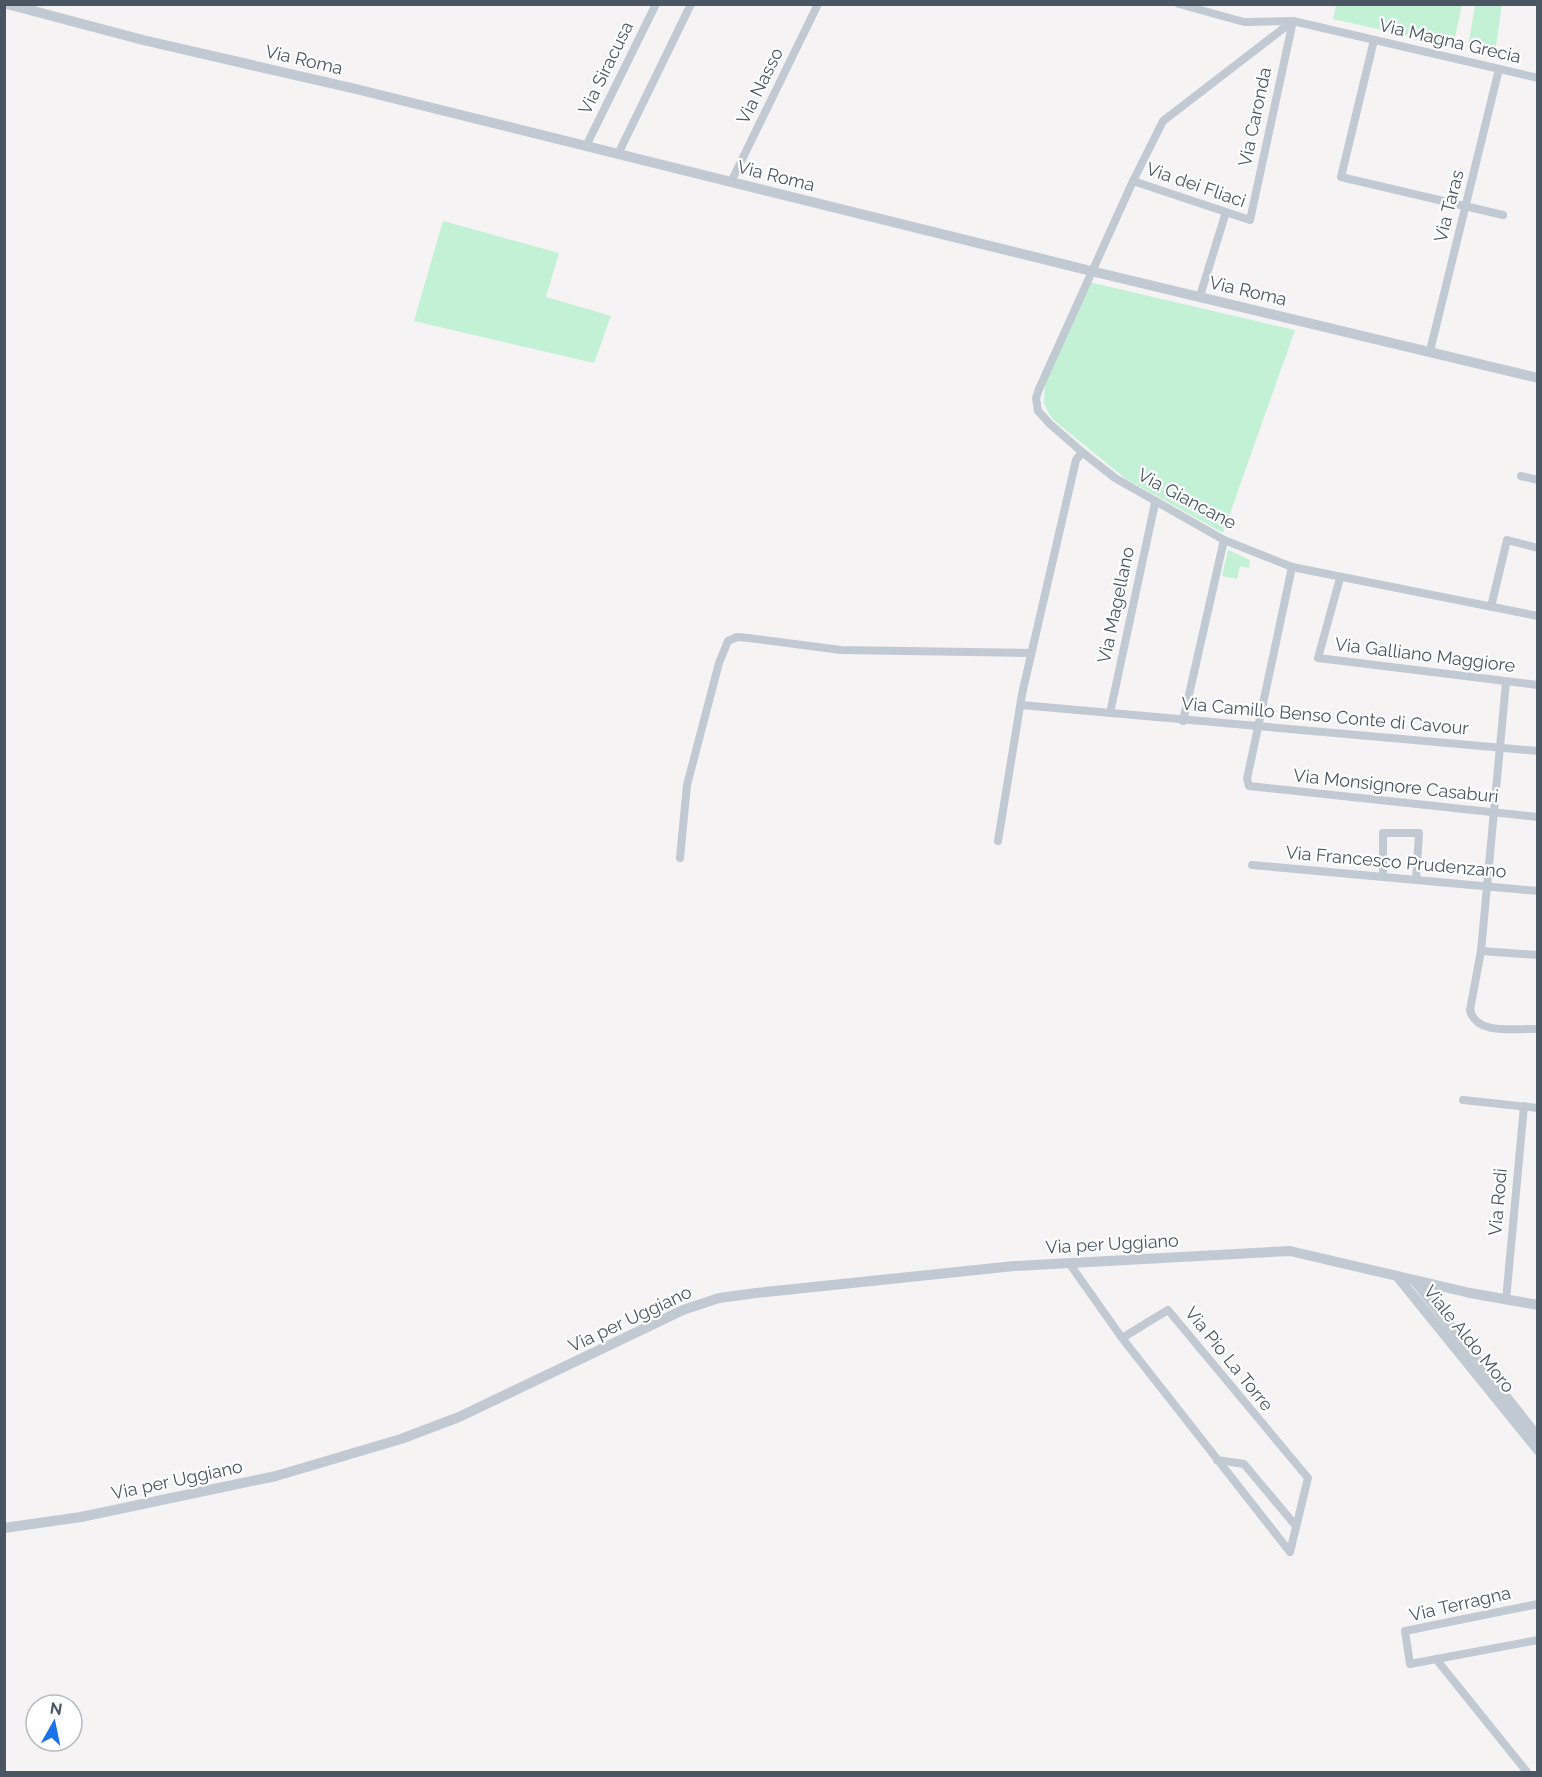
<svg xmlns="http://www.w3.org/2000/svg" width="1542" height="1777" font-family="Raleway,sans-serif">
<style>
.green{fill:#c3f1d5}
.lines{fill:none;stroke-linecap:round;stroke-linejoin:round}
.minor{stroke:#c1cad2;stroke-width:8}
.tertiary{stroke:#c1cad2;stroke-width:10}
.labels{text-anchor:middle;stroke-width:4.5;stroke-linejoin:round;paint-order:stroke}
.street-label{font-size:18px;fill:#4a5661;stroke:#fff}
</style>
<rect width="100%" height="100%" fill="#f5f3f3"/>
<g class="green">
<path d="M1336 5V4L1462 5 1453 46 1333 19Z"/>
<path d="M1475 5H1502L1496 46 1469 42Z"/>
<path d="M443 221 559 253 546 297 611 316 594 363 414 321Z"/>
<path d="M1089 282 1295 330 1223 533 1126 479 1056 422 1050 416 1044 403 1045 383Z"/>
<path d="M1228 550 1250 560 1249 568 1240 566 1237 579 1222 576Z"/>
</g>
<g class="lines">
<g class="minor">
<path d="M1179 4 1244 22 1293 21 1538 78"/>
<path d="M1293 21 1163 121 1133 181 1039 389 1036 398 1038 411 1050 424 1082 452 1115 478 1224 540 1292 567 1538 616"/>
<path d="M1374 40 1341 177 1503 215"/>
<path d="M586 146 656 4"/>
<path d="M618 154 691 4"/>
<path d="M1133 181 1250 220 1293 21"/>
<path d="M731 182 818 4"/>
<path d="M1200 296 1226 212"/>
<path d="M1430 351 1499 69"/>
<path d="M1521 476 1538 480"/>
<path d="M1292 567 1247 779 1249 786 1538 817"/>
<path d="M1340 578 1318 658 1538 685"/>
<path d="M1491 607 1507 540 1538 548"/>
<path d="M1506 682 1481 951 1470 1010C1476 1036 1516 1028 1538 1029"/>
<path d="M1021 705 1538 751"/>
<path d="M1110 713 1155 503"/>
<path d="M1183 721 1224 540"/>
<path d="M998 841 1022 694 1076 460 1082 452"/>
<path d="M680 858 687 785 719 663 728 641 737 637 749 638 841 650 1031 653"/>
<path d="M1252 865 1538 891"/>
<path d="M1383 877V833H1419L1416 880"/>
<path d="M1481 951 1538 955"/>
<path d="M1463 1100 1538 1108"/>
<path d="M1069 1263 1122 1338 1168 1310 1308 1478 1290 1552 1122 1338"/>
<path d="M1506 1300 1524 1106"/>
<path d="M1217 1460 1244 1464 1296 1526"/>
<path d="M1538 1604 1405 1631 1410 1664 1538 1640"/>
<path d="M1436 1659 1527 1772"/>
</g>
<g class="tertiary">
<path d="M7 4 143 40 356 89 1091 271 1538 378"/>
<path d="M1397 1276 1538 1450"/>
<path d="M1414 1280 1538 1437"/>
<path d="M4 1528 81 1517 276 1476 401 1439 459 1417 683 1310 719 1298 756 1293 1014 1266 1290 1251 1470 1293 1538 1305"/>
</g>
</g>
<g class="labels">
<g class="street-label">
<text transform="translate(1450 41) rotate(13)" y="6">Via Magna Grecia</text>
<text transform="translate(304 60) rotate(13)" y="6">Via Roma</text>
<text transform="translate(606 68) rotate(-64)" y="6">Via Siracusa</text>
<text transform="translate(760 86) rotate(-64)" y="6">Via Nasso</text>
<text transform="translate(1255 117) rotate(-78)" y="6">Via Caronda</text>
<text transform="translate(776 176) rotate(14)" y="6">Via Roma</text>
<text transform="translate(1196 185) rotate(19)" y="6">Via dei Fliaci</text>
<text transform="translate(1449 206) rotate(-76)" y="6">Via Taras</text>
<text transform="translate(1248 291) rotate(13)" y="6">Via Roma</text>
<text transform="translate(1187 499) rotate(28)" y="6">Via Giancane</text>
<text transform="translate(1116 605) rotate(-78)" y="6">Via Magellano</text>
<text transform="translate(1425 655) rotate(7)" y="6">Via Galliano Maggiore</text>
<text transform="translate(1325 716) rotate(5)" y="6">Via Camillo Benso Conte di Cavour</text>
<text transform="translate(1396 786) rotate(6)" y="6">Via Monsignore Casaburi</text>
<text transform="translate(1396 862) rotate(5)" y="6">Via Francesco Prudenzano</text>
<text transform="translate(1498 1202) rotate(-85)" y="6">Via Rodi</text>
<text transform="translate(1112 1244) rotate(-3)" y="6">Via per Uggiano</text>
<text transform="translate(630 1319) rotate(-25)" y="6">Via per Uggiano</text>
<text transform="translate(1469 1339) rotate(51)" y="6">Viale Aldo Moro</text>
<text transform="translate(1229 1359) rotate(51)" y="6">Via Pio La Torre</text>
<text transform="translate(177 1480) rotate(-12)" y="6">Via per Uggiano</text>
<text transform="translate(1460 1604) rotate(-13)" y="6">Via Terragna</text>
</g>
</g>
<rect width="1542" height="1777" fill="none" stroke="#4a5661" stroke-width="12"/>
<g transform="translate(54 1723) rotate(9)"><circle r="28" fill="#ffffff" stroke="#b7bbc0" stroke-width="1.5"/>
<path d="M0-4.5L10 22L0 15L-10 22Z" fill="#1a73e8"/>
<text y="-9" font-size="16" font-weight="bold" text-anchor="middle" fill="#4a5661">N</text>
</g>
</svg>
